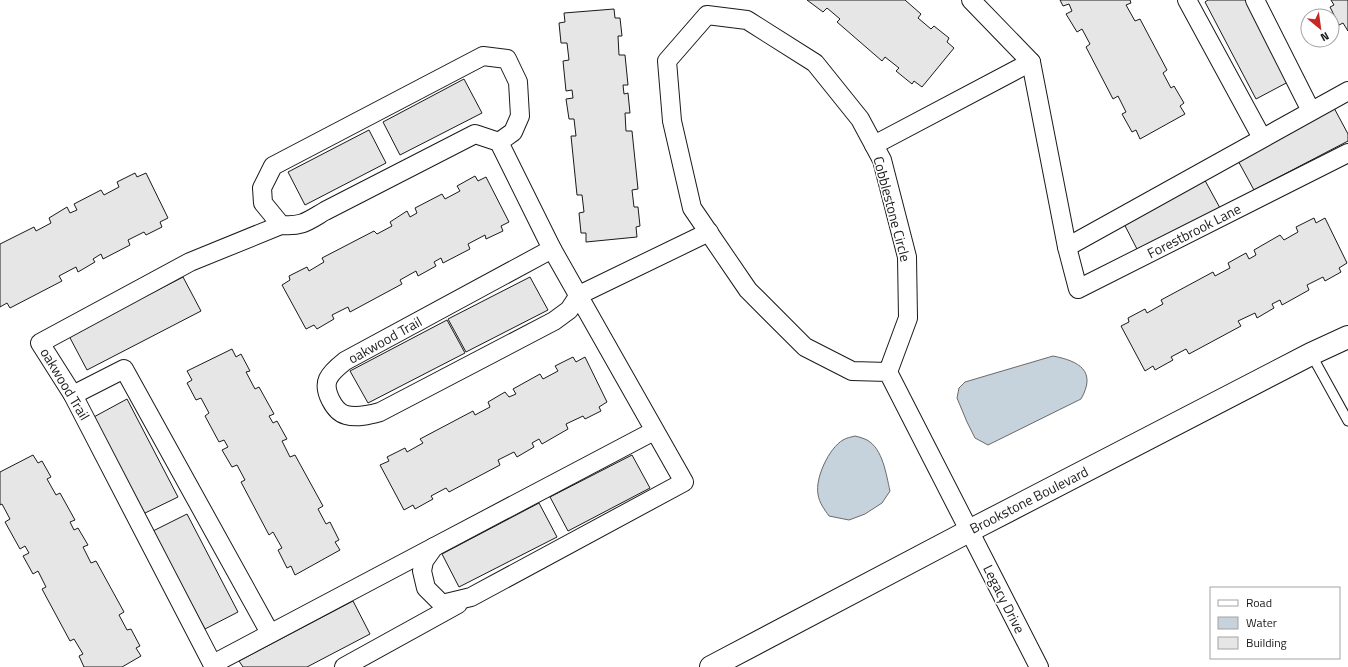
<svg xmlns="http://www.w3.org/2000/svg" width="1348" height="667" font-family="'Titillium Web',sans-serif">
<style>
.water{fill:#c6d2dc;stroke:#6a6a6a}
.building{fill:#e6e6e6;stroke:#1a1a1a}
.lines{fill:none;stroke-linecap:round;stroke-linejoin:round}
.service-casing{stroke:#1a1a1a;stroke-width:11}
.minor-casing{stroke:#1a1a1a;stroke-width:20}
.tertiary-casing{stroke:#1a1a1a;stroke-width:24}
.service{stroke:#fff;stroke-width:9}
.minor{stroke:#fff;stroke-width:18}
.tertiary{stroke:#fff;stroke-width:22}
.labels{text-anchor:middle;stroke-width:3;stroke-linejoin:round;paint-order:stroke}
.street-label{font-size:14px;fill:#1a1a1a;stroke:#fff}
</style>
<rect width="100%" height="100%" fill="#fff"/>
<g class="water">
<path d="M1053 356C1079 361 1097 371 1081 399L988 445 975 438 967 422 957 398 959 388 965 382Z"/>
<path d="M855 436C859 437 863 438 867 440 883 449 886 474 890 491L882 503 865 514 849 520 829 516C825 510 819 503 818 494 815 478 829 448 843 440 846 438 851 437 855 436Z"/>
</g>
<g class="building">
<path d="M807 0H905L921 14 918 18 931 29 934 26 949 38 947 42 954 48 922 87 914 81 912 84 896 71 899 68 885 57 882 61 837 22 840 19 827 8 823 12Z"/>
<path d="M1060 0H1130L1131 3 1126 5 1135 21 1140 19 1167 70 1163 73 1171 88 1174 86 1184 103 1180 106 1185 114 1140 139 1136 130 1132 132 1122 114 1126 112 1118 96 1113 99 1086 47 1090 44 1082 29 1077 32 1066 14 1072 11 1069 4 1063 6Z"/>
<path d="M1208 0H1247L1290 81 1256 99 1205 2Z"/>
<path d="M1331 0H1348V31L1343 23 1339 25 1330 7 1334 5Z"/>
<path d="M614 9 615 18H620L622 36H618L619 55H625L628 85H623L624 94 628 93 630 113H625L626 131H632L638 189 632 190 634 207H638L640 226 636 227 637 237 586 242V233H581L579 213 584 212 582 195H577L571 136H576L574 119H569L566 99 573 98 572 90 566 91 563 61 569 60 567 43H561L559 23 565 22 564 13Z"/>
<path d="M464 79 482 113 400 155 383 122Z"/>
<path d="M1333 106 1348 134V141L1254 190 1236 157Z"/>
<path d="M369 130 386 163 305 205 288 172Z"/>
<path d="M135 173 137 177 146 173 168 218 160 222 162 227 146 235 144 232 128 240 130 245 103 259 101 254 93 259 95 262 78 272 76 267 59 276 62 281 10 308 7 303 0 307V244L34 227 36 231 51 223 49 218 67 207 70 213 77 210 74 204 101 190 104 195 119 187 117 182Z"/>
<path d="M1202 175 1220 208 1138 251 1121 218Z"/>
<path d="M475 176 478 181 486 177 509 222 501 226 503 231 486 239 485 235 468 244 470 249 443 263 441 258 434 262 436 266 418 276 416 271 400 280 402 284 350 312 348 307 332 315 334 319 317 329 314 325 306 329 282 285 290 280 289 276 307 267 309 271 324 262 322 258 374 231 377 234 392 226 390 222 407 211 410 217 417 213 415 208 442 194 445 199 460 191 457 186Z"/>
<path d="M1314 218 1316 223 1325 218 1347 263 1339 268 1341 272 1325 281 1323 277 1307 285 1309 290 1282 305 1280 300 1272 304 1274 308 1257 318 1255 313 1238 321 1241 326 1189 354 1186 349 1171 357 1173 360 1155 370 1153 366 1145 371 1121 326 1129 322 1128 318 1145 309 1147 313 1163 304 1161 300 1213 272 1215 276 1230 268 1228 263 1246 253 1249 259 1256 255 1254 250 1280 235 1284 240 1298 232 1296 227Z"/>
<path d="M183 277 201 311 87 370 69 336Z"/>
<path d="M530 277 548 310 466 352 448 319Z"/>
<path d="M447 320 465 353 368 403 350 371Z"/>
<path d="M232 349 236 357 241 354 250 371 246 372 255 389 259 387 274 414 269 416 273 423 277 421 287 439 282 441 290 457 295 455 323 506 318 509 326 524 330 522 339 540 335 542 340 550 295 575 291 566 287 568 278 550 282 548 273 532 269 535 241 482 245 480 237 465 232 467 222 450 228 447 224 440 219 442 205 416 209 413 201 398 196 400 187 383 192 380 187 371Z"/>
<path d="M573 357 576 362 585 357 607 402 599 407 601 411 585 419 583 416 566 424 568 429 542 444 539 439 532 443 534 447 517 457 514 452 498 460 500 465 449 492 446 488 431 496 433 499 415 509 413 505 404 510 380 465 389 461 387 457 405 448 407 452 423 443 420 439 473 411 475 415 490 407 488 402 505 392 509 397 516 394 513 389 540 374 543 379 558 371 555 366Z"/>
<path d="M127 399 178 497 143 514 92 418Z"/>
<path d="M33 455 38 463 42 461 51 477 47 479 56 495 60 493 75 520 70 522 74 530 78 528 88 545 83 547 91 563 96 561 124 612 119 615 127 630 131 629 140 646 136 648 141 656 122 667H84L79 656 83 654 74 639 70 641 42 589 46 587 38 571 33 574 23 556 29 553 25 546 20 549 5 522 10 519 2 504 0 505V472Z"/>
<path d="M632 455 650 488 568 531 550 497Z"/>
<path d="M539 503 557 537 459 587 442 554Z"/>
<path d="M187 514 238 612 205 629 153 531Z"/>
<path d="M353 601 370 634 307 667H243L239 661Z"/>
</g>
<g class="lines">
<defs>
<path id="service" d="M1311 354 1348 421"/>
<g id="minor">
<path d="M971 0 1031 62 1067 247 1078 289 1348 153"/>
<path d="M1187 0 1262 138"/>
<path d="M1255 0 1311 111"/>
<path d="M499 142 513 132 520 116 518 82 507 59 483 56 273 166 262 188 263 203 281 225C302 227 308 221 325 211L475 134 499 142 552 249 684 482 471 597 442 604 426 588 422 571 424 561 434 547 654 431"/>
<path d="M874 145 1031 62"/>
<path d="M1067 247 1348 91"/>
<path d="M552 249 345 361C340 365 331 372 328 379 323 390 334 412 346 415 357 418 369 415 380 412L554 321 569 310 579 295 709 232"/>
<path d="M888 372 852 371 805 347 748 290 692 208 672 121 667 61 707 15 747 20 815 63 860 119 882 160 907 257 908 318 888 372 1039 667"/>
<path d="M73 395 124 369 270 633"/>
<path d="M213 664 434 547"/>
<path d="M214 667 73 395 40 343 190 262 281 225"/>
<path d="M344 667 458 604"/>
</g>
<path id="tertiary" d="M711 667 969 531 1311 354 1348 337"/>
</defs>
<use href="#service" class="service-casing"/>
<use href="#minor" class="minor-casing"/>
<use href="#tertiary" class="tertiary-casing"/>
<use href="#service" class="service"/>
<use href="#minor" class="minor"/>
<use href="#tertiary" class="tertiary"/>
</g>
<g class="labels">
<g class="street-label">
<text transform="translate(892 209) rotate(75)" y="5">Cobblestone Circle</text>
<text transform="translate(1194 231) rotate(-27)" y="5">Forestbrook Lane</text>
<text transform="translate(385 340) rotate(-29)" y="5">oakwood Trail</text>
<text transform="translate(65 384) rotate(59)" y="5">oakwood Trail</text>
<text transform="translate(1029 500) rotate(-27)" y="5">Brookstone Boulevard</text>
<text transform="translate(1004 599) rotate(63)" y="5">Legacy Drive</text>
</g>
</g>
<rect x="1210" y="587" width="130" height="72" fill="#ffffff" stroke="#a3a3a3"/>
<rect x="1218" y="600" width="20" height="6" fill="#ffffff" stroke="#a3a3a3"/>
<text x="1246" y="607" font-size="12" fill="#1a1a1a">Road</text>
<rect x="1218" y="617" width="20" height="12" fill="#c6d2dc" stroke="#a3a3a3"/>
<text x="1246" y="627" font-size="12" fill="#1a1a1a">Water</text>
<rect x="1218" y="637" width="20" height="12" fill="#e6e6e6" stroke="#a3a3a3"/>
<text x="1246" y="647" font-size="12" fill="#1a1a1a">Building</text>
<g transform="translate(1320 28) rotate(151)"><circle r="19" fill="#ffffff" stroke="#a3a3a3"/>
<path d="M0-3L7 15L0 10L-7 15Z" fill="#c62828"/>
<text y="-6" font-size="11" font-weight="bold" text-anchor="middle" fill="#1a1a1a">N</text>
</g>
</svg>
